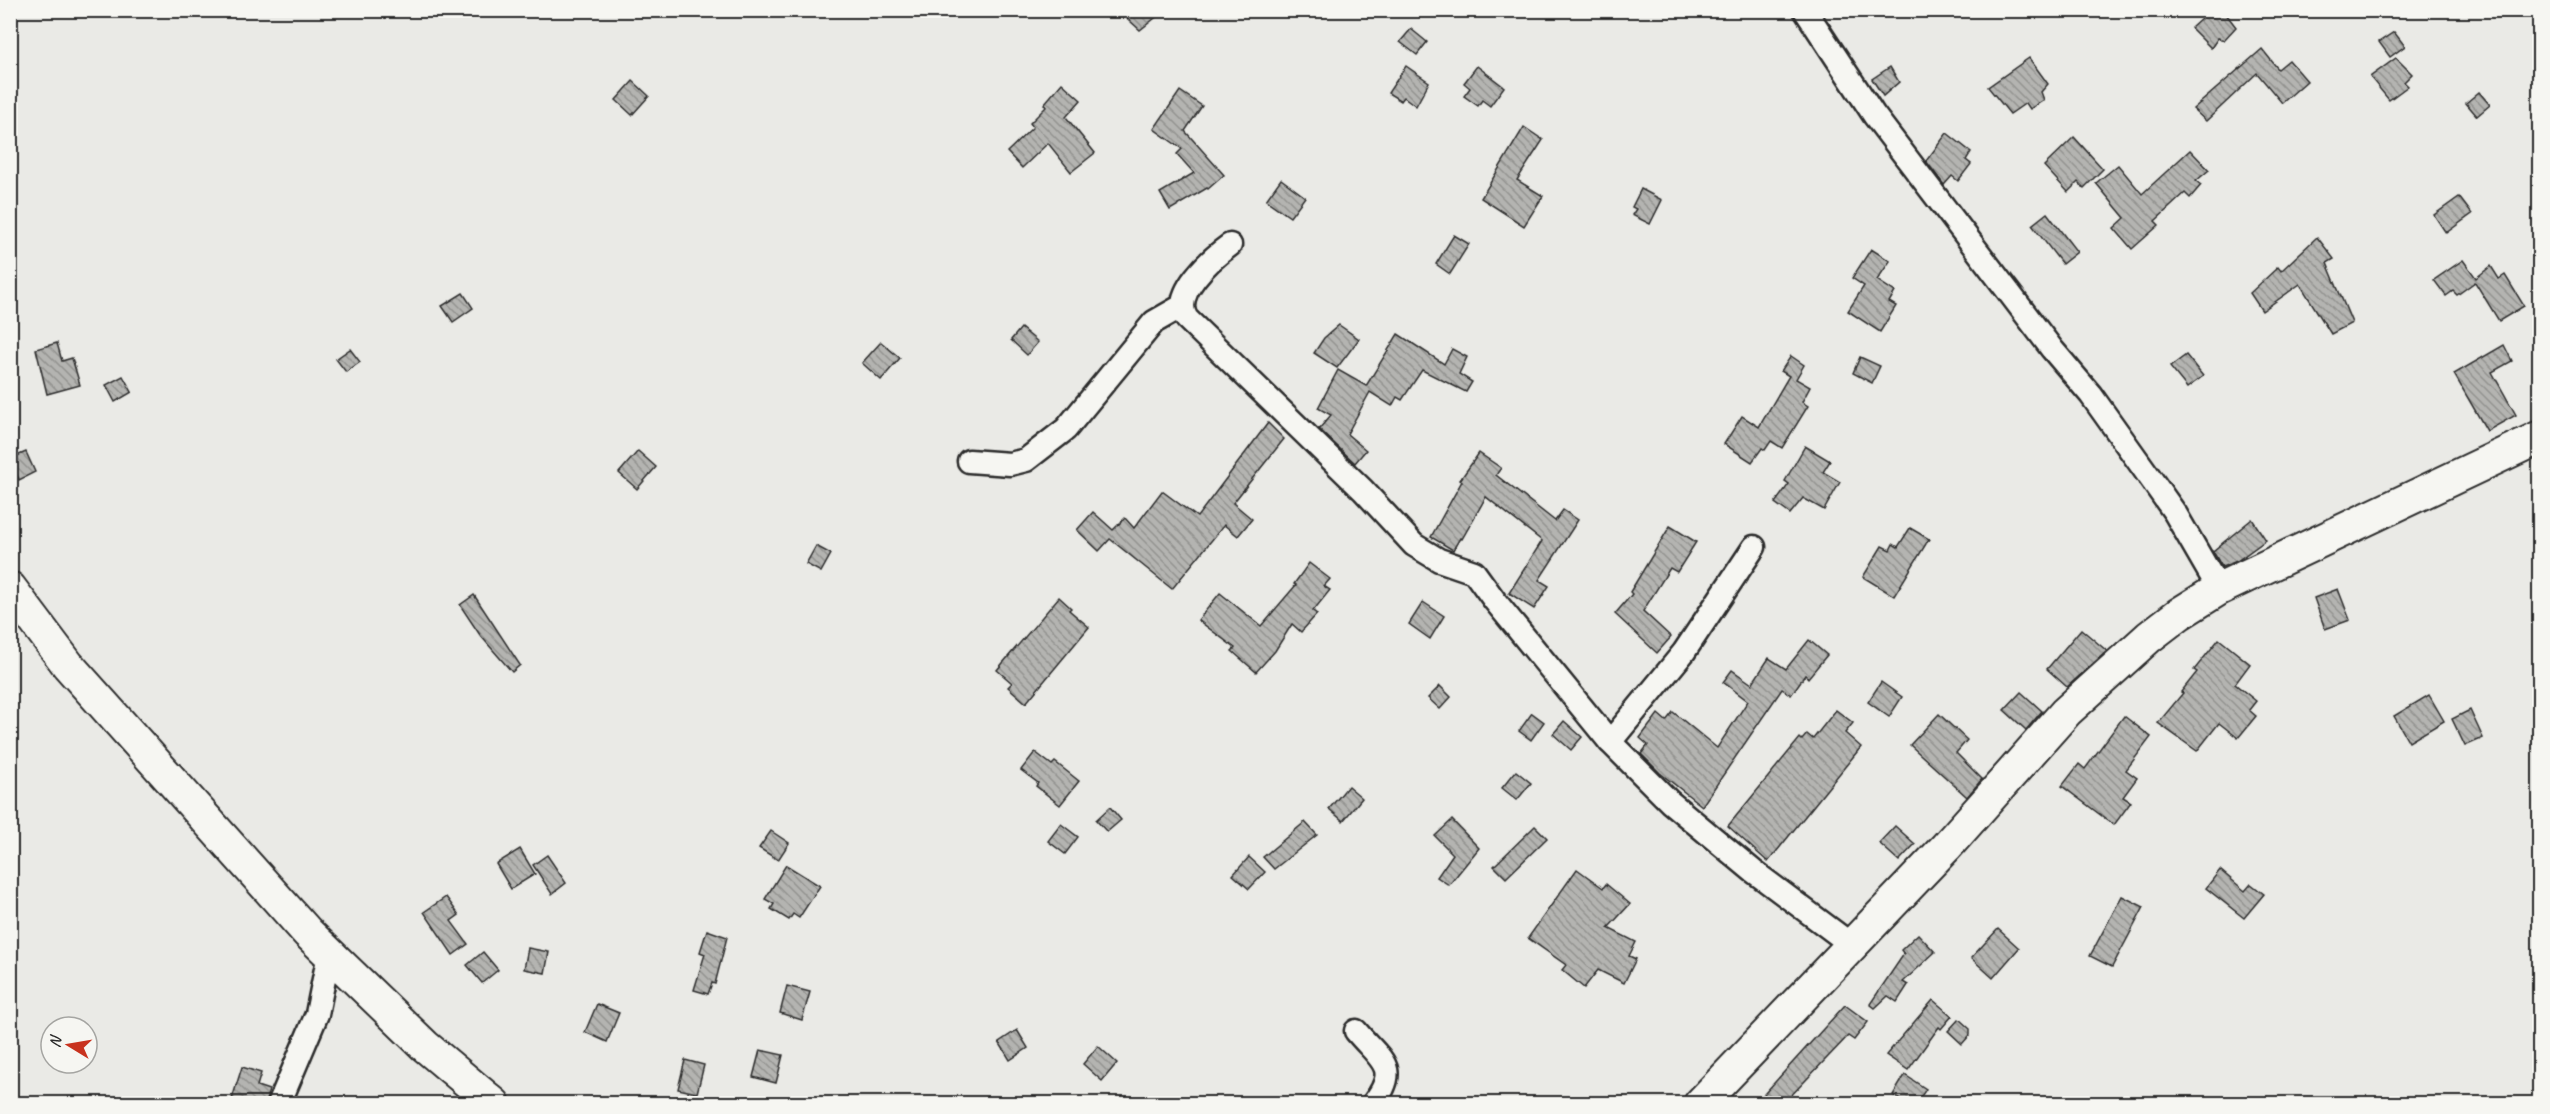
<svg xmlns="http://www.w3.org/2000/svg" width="2550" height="1114" font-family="Caveat,sans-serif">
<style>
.building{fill:url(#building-back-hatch);stroke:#2b2b2b;stroke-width:1.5}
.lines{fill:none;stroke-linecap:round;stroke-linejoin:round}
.street-casing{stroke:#2b2b2b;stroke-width:27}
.secondary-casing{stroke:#2b2b2b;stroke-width:36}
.street{stroke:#f6f6f2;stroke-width:22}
.secondary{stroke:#f6f6f2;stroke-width:32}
</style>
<defs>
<pattern id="building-back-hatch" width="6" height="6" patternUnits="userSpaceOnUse" patternTransform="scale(1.5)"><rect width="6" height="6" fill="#b4b4b1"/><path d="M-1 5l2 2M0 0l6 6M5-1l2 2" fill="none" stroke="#939390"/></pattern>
</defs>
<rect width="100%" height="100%" fill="#eaeae6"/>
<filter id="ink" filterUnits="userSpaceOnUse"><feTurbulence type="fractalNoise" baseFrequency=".0167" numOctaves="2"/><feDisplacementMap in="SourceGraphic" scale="12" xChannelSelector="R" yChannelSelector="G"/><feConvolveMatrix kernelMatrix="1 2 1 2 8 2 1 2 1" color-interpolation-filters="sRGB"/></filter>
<g filter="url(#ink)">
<g class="building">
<path d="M1118 10H1165L1140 30Z"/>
<path d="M2211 10H2223L2236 27 2224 40 2218 38 2211 48 2191 28Z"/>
<path d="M1411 29 1427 42 1417 55 1400 42Z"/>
<path d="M2394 32 2405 46 2390 57 2379 42Z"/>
<path d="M2262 49 2278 69 2289 60 2307 81 2282 103 2257 73 2206 121 2193 109Z"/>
<path d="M2029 58 2048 84 2041 92 2044 100 2030 109 2026 103 2010 114 1988 87Z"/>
<path d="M2396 58 2412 74 2404 82 2408 86 2389 100 2370 77Z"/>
<path d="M1406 66 1429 82 1416 106 1404 97 1401 101 1388 93Z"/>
<path d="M1477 66 1504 87 1490 106 1482 100 1478 106 1464 96 1470 88 1464 83Z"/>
<path d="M1890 67 1899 82 1883 96 1872 79Z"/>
<path d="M633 81 649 96 632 115 616 100Z"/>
<path d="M1062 83 1081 100 1066 117 1095 153 1071 172 1048 143 1022 168 1007 152 1033 127 1030 123 1046 107 1044 104Z"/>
<path d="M1180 91 1202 106 1185 131 1224 175 1208 189 1207 188 1170 210 1160 193 1194 173 1177 154 1182 149 1154 129Z"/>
<path d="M2479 92 2490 105 2477 116 2466 103Z"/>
<path d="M1524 127 1543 140 1517 180 1543 196 1524 226 1481 198Z"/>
<path d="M1947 133 1971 152 1966 160 1971 164 1958 181 1952 176 1944 185 1926 161Z"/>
<path d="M2074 137 2103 169 2084 188 2078 182 2068 192 2044 166Z"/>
<path d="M2190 150 2209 170 2196 181 2201 185 2190 198 2185 193 2155 221 2159 225 2132 249 2114 228 2125 218 2096 183 2118 165 2142 194Z"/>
<path d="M1281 179 1305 197 1290 217 1266 200Z"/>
<path d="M1641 189 1662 200 1650 224 1632 215 1636 209 1632 207Z"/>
<path d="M2459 197 2472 214 2446 233 2434 215Z"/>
<path d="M2047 213 2077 252 2062 264 2032 225Z"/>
<path d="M1454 235 1469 244 1450 274 1436 264Z"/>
<path d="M2317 237 2334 259 2327 263 2352 323 2331 334 2300 284 2262 311 2250 293 2278 267 2281 271Z"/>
<path d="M1871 249 1890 261 1877 280 1895 292 1889 302 1896 306 1880 332 1848 311 1864 286 1852 278Z"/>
<path d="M2463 260 2476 278 2491 266 2499 279 2505 275 2524 306 2499 321 2475 282 2457 295 2453 291 2446 296 2434 280Z"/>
<path d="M463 293 473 308 453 322 442 306Z"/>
<path d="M1339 325 1359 339 1337 368 1314 353 1324 338Z"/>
<path d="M1021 328 1038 342 1027 355 1011 340Z"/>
<path d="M1398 334 1444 364 1452 349 1467 357 1459 374 1472 382 1466 392 1422 370 1402 400 1397 397 1392 406 1370 392 1347 434 1366 450 1355 463 1319 429 1331 415 1318 408 1338 370 1366 386Z"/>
<path d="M881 342 900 358 881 380 862 363Z"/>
<path d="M57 343 62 361 72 358 80 385 47 394 36 349Z"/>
<path d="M2504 345 2512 361 2492 372 2516 415 2487 431 2454 374Z"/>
<path d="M350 349 360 362 346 372 336 359Z"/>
<path d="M2186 355 2203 376 2187 388 2170 367Z"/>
<path d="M1791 356 1804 365 1796 379 1810 387 1802 402 1808 406 1782 448 1771 441 1765 450 1762 448 1752 462 1724 444 1742 416 1759 427 1789 376 1781 371Z"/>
<path d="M1860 357 1880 366 1872 383 1853 373Z"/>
<path d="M123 376 132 392 115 402 106 385Z"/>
<path d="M1268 423 1284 439 1233 503 1252 519 1238 536 1224 525 1172 589 1110 539 1099 551 1077 530 1093 512 1113 530 1125 518 1134 528 1162 491 1197 517Z"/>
<path d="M1805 446 1830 461 1823 472 1840 482 1824 510 1803 498 1790 514 1775 503 1789 484 1785 481Z"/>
<path d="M638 451 656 467 637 489 619 473Z"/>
<path d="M26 452 35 472 19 480 10 459Z"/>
<path d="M1479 453 1501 468 1496 475 1555 521 1563 510 1578 520 1539 580 1549 586 1534 609 1509 593 1542 541 1486 497 1462 539 1460 538 1453 550 1431 537 1462 481 1460 480Z"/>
<path d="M2252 519 2266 540 2237 561 2222 567 2213 551Z"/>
<path d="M1670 526 1696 542 1677 572 1670 568 1643 611 1671 637 1657 653 1615 614 1632 594 1630 592Z"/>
<path d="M1910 528 1929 539 1894 596 1863 577 1882 546 1890 550 1893 544 1898 547Z"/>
<path d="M816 546 831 554 821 572 806 564Z"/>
<path d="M1309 563 1330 579 1324 586 1330 590 1313 611 1317 614 1301 632 1292 624 1275 651 1256 672 1232 651 1235 648 1198 620 1220 593 1261 626 1296 585 1294 584Z"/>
<path d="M2338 589 2350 620 2325 629 2314 598Z"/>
<path d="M474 595 520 665 512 672 480 635 460 605Z"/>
<path d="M1059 597 1071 608 1069 610 1089 627 1026 703 1008 687 1012 683 997 670Z"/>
<path d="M1423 602 1444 616 1430 639 1409 624Z"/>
<path d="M2081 629 2107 651 2067 687 2047 669Z"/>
<path d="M2219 639 2250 664 2235 684 2256 701 2249 710 2256 716 2238 738 2219 723 2197 751 2158 723 2183 693 2181 692 2197 672 2194 670Z"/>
<path d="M1809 640 1827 655 1808 678 1805 675 1791 695 1782 689 1702 806 1660 773 1641 754 1648 745 1640 738 1658 714 1666 721 1673 712 1717 748 1748 701 1723 682 1732 670 1752 684 1769 658 1786 669Z"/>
<path d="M1881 682 1902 697 1889 717 1868 702Z"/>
<path d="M1440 686 1451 697 1440 709 1428 698Z"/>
<path d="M2021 692 2042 711 2026 730 2004 710Z"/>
<path d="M2429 695 2444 721 2409 742 2394 716Z"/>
<path d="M1836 710 1853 723 1845 733 1861 747 1768 862 1728 826 1800 738 1802 740 1807 734 1813 739Z"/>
<path d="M2470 710 2483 738 2465 746 2452 719Z"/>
<path d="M1532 713 1544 722 1531 740 1519 731Z"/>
<path d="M1939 714 1967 740 1956 753 1982 779 1967 797 1910 745Z"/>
<path d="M2124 716 2151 737 2126 770 2137 778 2123 797 2131 802 2114 825 2062 786 2079 764 2085 769Z"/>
<path d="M1564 721 1582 737 1571 750 1553 734Z"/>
<path d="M1035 752 1052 765 1055 762 1079 781 1060 805 1036 786 1038 783 1021 770Z"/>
<path d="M1516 771 1531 783 1517 800 1502 788Z"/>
<path d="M1348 786 1362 798 1343 821 1329 809Z"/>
<path d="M1110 807 1121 820 1107 832 1096 820Z"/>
<path d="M1452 820 1479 848 1449 885 1437 877 1453 854 1435 836Z"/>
<path d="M1305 822 1317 835 1274 869 1263 857Z"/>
<path d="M1061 824 1078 837 1065 854 1048 841Z"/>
<path d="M1535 826 1547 838 1506 878 1494 866Z"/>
<path d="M1895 826 1915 844 1899 861 1879 843Z"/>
<path d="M771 831 789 843 778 860 759 848Z"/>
<path d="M520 849 535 874 511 889 496 864Z"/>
<path d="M547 855 566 883 552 894 533 865Z"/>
<path d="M1249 857 1265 872 1249 889 1233 875Z"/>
<path d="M786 865 820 886 799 918 793 914 789 920 771 909 774 904 765 899Z"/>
<path d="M1577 869 1603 888 1606 884 1630 904 1608 928 1636 942 1629 956 1636 959 1624 983 1598 970 1584 988 1562 970 1566 965 1528 938Z"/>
<path d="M2220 870 2245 891 2251 884 2264 894 2244 918 2206 888Z"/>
<path d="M2122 896 2144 907 2112 967 2090 956Z"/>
<path d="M446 897 459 915 451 921 468 944 453 955 424 912Z"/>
<path d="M1998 929 2019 948 1993 978 1971 958Z"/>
<path d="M707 930 727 937 715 984 712 983 708 994 694 990 705 954 700 952Z"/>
<path d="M1918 934 1935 952 1903 982 1908 985 1897 1002 1888 996 1875 1008 1870 1004 1904 954 1901 950Z"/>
<path d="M528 948 549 952 545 973 524 969Z"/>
<path d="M483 952 498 970 482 983 467 965Z"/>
<path d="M787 986 810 992 802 1020 780 1013Z"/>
<path d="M1933 1000 1952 1016 1941 1029 1939 1027 1908 1070 1886 1055Z"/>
<path d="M597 1004 619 1013 607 1042 585 1032Z"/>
<path d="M1845 1005 1868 1022 1854 1040 1848 1036 1783 1104H1755Z"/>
<path d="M1959 1019 1970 1029V1035L1962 1044 1948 1031Z"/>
<path d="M1017 1030 1028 1048 1010 1060 999 1042Z"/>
<path d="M1098 1046 1117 1063 1102 1081 1083 1064Z"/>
<path d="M760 1050 783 1055 776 1083 753 1077Z"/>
<path d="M685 1060 704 1065 697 1093 678 1089Z"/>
<path d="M242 1067 261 1073 257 1086 269 1090 265 1104H246L232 1099Z"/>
<path d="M1905 1075 1926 1089 1916 1104H1907L1893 1095Z"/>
</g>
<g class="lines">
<defs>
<g id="street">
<path d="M1805 10 1874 115 2052 349 2091 395 2151 479 2175 513 2219 589"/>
<path d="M1230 245C1212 258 1170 294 1187 319L1363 490 1414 545 1439 560 1474 572 1495 601 1610 742 1670 802 1753 871 1853 946"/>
<path d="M969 461 1010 464 1026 460 1066 429 1154 322 1182 306"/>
<path d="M1610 742 1684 652 1754 547"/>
<path d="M1356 1031C1381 1061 1401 1067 1373 1104"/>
<path d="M279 1104 317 1014 329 954"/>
</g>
<g id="secondary">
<path d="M10 588 68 665 308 933 425 1046 494 1104"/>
<path d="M1700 1104 1946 847 2066 712 2149 637 2179 614 2219 589 2540 437"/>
</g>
</defs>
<use href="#street" class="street-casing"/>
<use href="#secondary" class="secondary-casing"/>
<use href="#street" class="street"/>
<use href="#secondary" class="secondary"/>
</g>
</g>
<rect width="2550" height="1114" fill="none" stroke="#f6f6f2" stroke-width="36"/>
<rect x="18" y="18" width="2514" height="1078" fill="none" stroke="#2b2b2b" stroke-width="2" filter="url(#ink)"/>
<g transform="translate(69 1045) rotate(281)"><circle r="28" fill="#f6f6f2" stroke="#a5a5a2" stroke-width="1.5"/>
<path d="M0-4.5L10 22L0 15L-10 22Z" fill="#c8321e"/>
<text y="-9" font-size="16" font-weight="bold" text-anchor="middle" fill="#2b2b2b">N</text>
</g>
</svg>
